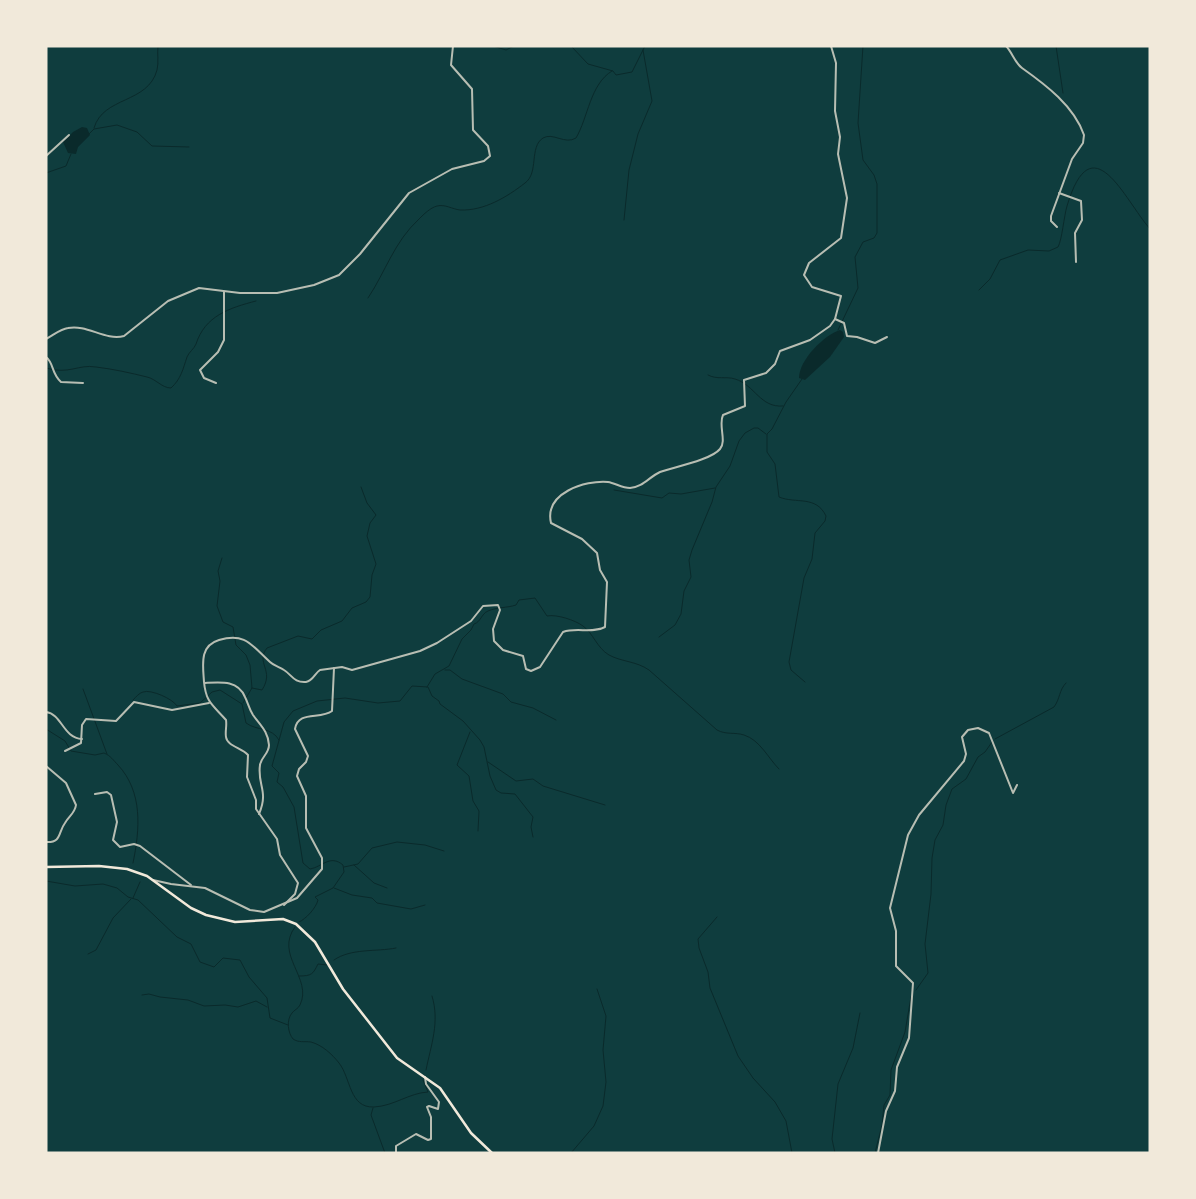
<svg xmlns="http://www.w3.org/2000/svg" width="1196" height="1199" font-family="'Source Sans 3',sans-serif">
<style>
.water{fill:#0a2a2b}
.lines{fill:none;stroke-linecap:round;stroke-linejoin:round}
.stream{stroke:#0a2a2b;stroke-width:1}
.minor{stroke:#b8beb3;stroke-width:2}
.tertiary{stroke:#b8beb3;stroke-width:2}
.trunk{stroke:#f1e9da;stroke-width:2.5}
</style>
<rect width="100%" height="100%" fill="#0f3d3e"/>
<g class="water">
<path d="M82 127 87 128 90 135 78 147 76 154 68 153 63 142 73 132Z"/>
<path d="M840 330 843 332 844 337 830 357 805 380 799 378C799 360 824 335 840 330Z"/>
</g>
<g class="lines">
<g class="stream">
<path d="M493 46 506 50 514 46"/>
<path d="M571 46 588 64 613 71 616 75 632 72 645 46"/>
<path d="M1056 46 1063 93"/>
<path d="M94 128C103 96 148 104 157 70 159 62 157 54 158 46"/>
<path d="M89 134 94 129 117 125 137 132 152 146 189 147"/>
<path d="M46 173 66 166 71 154"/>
<path d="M624 220 629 170 638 134 652 101 643 50"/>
<path d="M979 290 990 279 1000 260 1028 250 1049 251 1058 247C1062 240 1064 216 1067 206 1092 122 1124 199 1150 229"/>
<path d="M368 298C386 271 394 242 419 219 424 214 430 208 437 206 445 204 452 209 460 210 484 211 507 197 525 183 539 173 529 147 543 138 553 132 565 145 576 138 588 118 590 84 612 71"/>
<path d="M838 330 858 288 855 257 863 242 874 238 877 233V184L874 175 863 160 858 123 863 46"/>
<path d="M46 368C69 375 78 364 96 367 113 369 131 373 147 377 156 379 162 388 171 388 181 379 183 369 187 357 189 352 194 349 196 344 205 316 229 308 256 301"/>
<path d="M708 375C717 380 726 376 735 379 755 385 760 408 783 406"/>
<path d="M802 379 786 402 772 429 767 434V452L775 464 779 497C796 504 816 495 826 516L825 521 815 533 812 559 804 578 789 662 791 670 805 682"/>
<path d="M614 490 662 498 669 493 681 494 715 488"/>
<path d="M222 558 218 571 220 581 217 606 223 622 233 627 236 645 246 655 250 665 252 688 243 703"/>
<path d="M659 637 675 625 681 614 684 591 691 577 689 560 692 550 712 502 716 487 730 466 739 441 745 433 754 428H758L766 434"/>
<path d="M445 670H450L462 679 503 694 511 702 533 708 556 720"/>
<path d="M427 687 435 674 449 666 462 639 471 630 474 624C481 622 481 614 488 611 497 607 507 608 516 605L519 600 535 598 547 616C556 614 575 620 583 626 593 633 597 648 609 655 622 662 636 661 649 670L717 730C726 735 735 732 744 735 760 740 768 758 779 769"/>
<path d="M252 688 262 690C275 670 255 663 267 648L298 636 312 639 321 630 342 621 352 608 366 602 370 597 372 575 376 564 367 536 370 523 376 515 367 503 361 487"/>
<path d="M83 689 107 754"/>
<path d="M133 700C136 697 139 693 143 692 151 689 173 699 177 706L200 703 212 692 220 690 242 704 246 723C257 731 272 727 279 740"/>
<path d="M46 729 65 741 71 751 95 755 104 753C111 756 113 760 118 765 143 792 140 829 133 863"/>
<path d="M470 732 457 765 469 776 473 801 479 811 478 831"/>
<path d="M995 739 1054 707C1060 699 1059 690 1066 683"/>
<path d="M488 762 516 781 533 779 543 786 605 805"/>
<path d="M354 865 374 883 387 888"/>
<path d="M344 867 358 864 372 848 397 842 425 845 444 851"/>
<path d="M46 881 75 886 103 884 117 888 128 897 138 900 177 937 191 944 200 962 214 967 223 958 240 960 249 977 267 998 270 1018 288 1025"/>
<path d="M334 888 352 895 372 898 377 903 411 909 425 905"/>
<path d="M133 898 140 882"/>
<path d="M717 917 698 939 699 948 708 972 710 988 738 1056 753 1078 775 1102 786 1121 792 1153"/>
<path d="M299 922C306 919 316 908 318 900L315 897 333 888 344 872 343 865C330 854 322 867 310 869L303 863 294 807 283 787 277 782 279 773 272 766 284 722 293 711 317 701 345 698 378 703 400 701 412 686 428 687 432 696 439 701 440 704 463 721 480 740 484 747 490 776 496 790 501 793 515 794 533 817 531 827 533 837"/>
<path d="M295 927C274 955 313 978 300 1005 298 1009 294 1010 292 1013 286 1020 288 1033 293 1039 299 1043 304 1041 311 1042 322 1045 332 1054 339 1063 351 1078 349 1108 374 1107 394 1106 409 1093 428 1092L423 1080"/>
<path d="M88 954 96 950 113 918 131 899"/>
<path d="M334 960C351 948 376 952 396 948"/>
<path d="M299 976C312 976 313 974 318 964L327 965"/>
<path d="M916 990 928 973 925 944 931 894 932 858 935 840 943 825 946 805 952 789 966 779 978 757 985 752 992 742"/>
<path d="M142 995 149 994 160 997 188 1000 204 1006 225 1005 238 1007 256 1001 267 1007"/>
<path d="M426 1070C431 1045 440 1022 432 996"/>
<path d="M373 1108 371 1115 385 1153"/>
<path d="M571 1153 594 1126 603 1106 606 1082 603 1050 606 1016 597 989"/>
<path d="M835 1153 832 1139 838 1084 853 1048 860 1013"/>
<path d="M875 1153 882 1125 884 1105 890 1095 891 1070 905 1032 911 997"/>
</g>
<g class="minor">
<path d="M1006 46C1012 52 1015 63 1022 68 1046 85 1074 106 1084 135L1083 143 1072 159 1051 216V221L1057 227"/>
<path d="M46 156 69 135"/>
<path d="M1059 193 1081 201 1082 220 1075 233 1076 262"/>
<path d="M835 319 844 323 847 336 857 337 875 343 887 337"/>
<path d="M46 357C54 363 51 373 61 382L83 383"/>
<path d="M216 383 204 378 200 370 218 352 224 340V292"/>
<path d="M205 683C221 682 238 680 245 697 248 703 249 709 253 715 260 725 268 731 269 745 269 754 261 757 260 765 257 785 269 791 259 814"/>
<path d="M46 712C62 714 63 738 82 739"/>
<path d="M65 751 81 743 82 725 86 719 116 721 134 702 172 710 209 703"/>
<path d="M46 766 66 783 76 805C75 813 69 816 65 823 58 832 62 843 46 842"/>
<path d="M95 794 107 792 111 795 117 822 113 840 120 847 134 844 140 846 191 885"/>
<path d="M153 880 171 884 205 888 250 910 264 912 297 898 322 869V858L306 828V796L297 776 299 769 306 762 308 756 295 729C298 710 320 720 332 711L334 668"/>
<path d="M284 905 295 894 298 883 280 855 277 839 256 809V800L247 777 248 755C242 748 227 746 226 737 225 731 227 726 226 720 213 705 206 703 204 682 203 665 199 646 219 640 246 632 252 646 270 662 274 666 280 667 284 670 292 675 294 683 306 682 313 681 315 673 320 670L342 667 352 670 420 651 437 643 471 621 483 606 498 605 500 610 493 629 494 641 503 650 523 656 526 669 531 671 540 667 563 632C577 627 592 634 605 627L607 582 600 570 597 553 582 539 551 523C544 493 585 480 608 482 615 483 622 488 630 488 643 487 649 477 660 472 674 467 711 460 720 449 727 441 718 425 723 415L745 406 744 380 766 373 775 364 780 351 810 340 830 326 835 319 841 296 812 287 804 275 809 263 841 238 847 198 838 154 840 137 835 111 836 63 831 46"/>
<path d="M396 1153V1146L416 1134 428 1140 431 1139V1117L427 1107 429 1106 438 1109 439 1102 426 1084 425 1077"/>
<path d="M878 1153 886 1111 895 1091 897 1067 909 1038 913 983 896 966V931L890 908 908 835 919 815 964 761 966 754 962 737 968 730 978 728 989 733 1013 793 1017 785"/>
</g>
<path class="tertiary" d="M46 339C54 335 60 329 68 328 87 324 105 341 124 336L168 301 199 288 240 293H277L314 285 339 275 360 254 409 193 452 169 484 161 490 156 488 146 473 130 472 89 451 65 453 46"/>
<path class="trunk" d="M46 867 99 866 127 869 147 876 191 908 206 915 235 922 283 919 296 924 315 942 343 989 397 1058 440 1088 471 1133 492 1153"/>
</g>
<rect width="1196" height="1199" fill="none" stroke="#f1e9da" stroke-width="95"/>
</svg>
